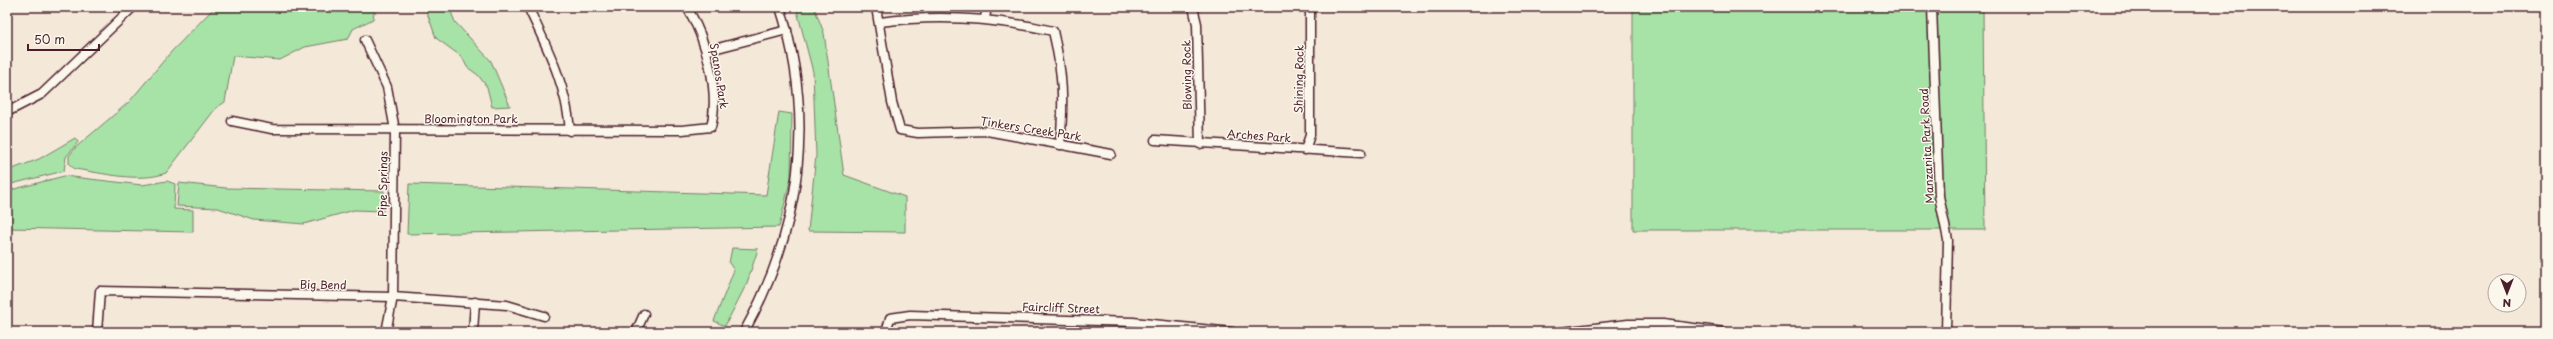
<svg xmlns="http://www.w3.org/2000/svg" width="2553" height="339" font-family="'Playpen Sans',sans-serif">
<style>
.green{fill:#a7e2a7;stroke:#788069}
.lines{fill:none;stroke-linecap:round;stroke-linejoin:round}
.street-casing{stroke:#4a1f2b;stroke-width:11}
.street{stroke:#fbf7ec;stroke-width:8}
.labels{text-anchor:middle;stroke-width:3;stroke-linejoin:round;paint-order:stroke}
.street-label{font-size:11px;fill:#4a1f2b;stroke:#fbf7ec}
</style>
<rect width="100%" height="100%" fill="#f4e8d9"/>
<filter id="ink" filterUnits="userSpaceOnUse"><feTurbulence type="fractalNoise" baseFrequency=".025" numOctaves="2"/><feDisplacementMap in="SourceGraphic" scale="8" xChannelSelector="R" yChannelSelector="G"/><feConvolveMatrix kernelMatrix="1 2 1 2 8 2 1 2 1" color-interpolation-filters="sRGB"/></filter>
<g filter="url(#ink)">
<g class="green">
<path d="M215 7H382L374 11 373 19 353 29 348 39 305 47 280 60 233 56 225 102 216 108 166 173C140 183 102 173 75 169L69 164V156L75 148 129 102 171 52Z"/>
<path d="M425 7H449L455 22 491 61 510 106 492 107 487 87 478 75 467 67 462 57 436 38Z"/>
<path d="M796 7H814L824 33 844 175 905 197V232L808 231 816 155 813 72Z"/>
<path d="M1633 7H1983L1985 230H1633Z"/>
<path d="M779 112 792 114 791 177 779 227 407 234 409 184 766 195Z"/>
<path d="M75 138 78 142 66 157 64 171 7 185V171L39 159Z"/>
<path d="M64 176 142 185 167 181 175 184 174 209 193 210V232L7 228V191Z"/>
<path d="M179 183 226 188 384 191 383 211 354 210 304 224 254 220 218 208 177 206Z"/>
<path d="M732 248 758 249 747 283 725 326 714 321 734 270 729 263Z"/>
</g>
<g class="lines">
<defs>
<g id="street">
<path d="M528 7C547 47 567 86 570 131"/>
<path d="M876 7 892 102 900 130 918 133 987 131 1111 154"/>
<path d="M1193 7 1197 24 1200 144"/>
<path d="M1932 7 1939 196 1948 240 1946 332"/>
<path d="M985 18 987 7"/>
<path d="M880 22C938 14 996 18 1053 31 1063 73 1064 102 1060 145"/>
<path d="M365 40 387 87 395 130 393 297 386 332"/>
<path d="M706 51 787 30"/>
<path d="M7 112 42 94 133 7"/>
<path d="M232 121 272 129 682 130 711 127C720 91 706 39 687 7"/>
<path d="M1155 140 1361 153"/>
<path d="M1305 150 1310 135V7"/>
<path d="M97 332 100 291 393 297 507 305 544 316"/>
<path d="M473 332 475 302"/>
<path d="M636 332 644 314"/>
<path d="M744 332C801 230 816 119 780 7"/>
<path d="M886 332 890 318 910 315 1133 322 1232 332"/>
<path d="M1561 332 1628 324H1663L1724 332"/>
</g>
</defs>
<use href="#street" class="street-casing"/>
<use href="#street" class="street"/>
</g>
</g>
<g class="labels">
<g class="street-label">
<text transform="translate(1187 75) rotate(-91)" y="4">Blowing Rock</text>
<text transform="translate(719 76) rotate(81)" y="4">Spanos Park</text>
<text transform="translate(1299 79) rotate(-89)" y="4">Shining Rock</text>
<text x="471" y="123">Bloomington Park</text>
<text transform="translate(1031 129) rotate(9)" y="4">Tinkers Creek Park</text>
<text transform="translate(1259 136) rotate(4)" y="4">Arches Park</text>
<text transform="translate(1927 146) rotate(-93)" y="4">Manzanita Park Road</text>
<text transform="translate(383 184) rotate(-89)" y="4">Pipe Springs</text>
<text transform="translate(323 285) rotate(1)" y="4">Big Bend</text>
<text transform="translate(1061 308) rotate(2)" y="4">Faircliff Street</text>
</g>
</g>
<rect width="2553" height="339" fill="none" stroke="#fbf7ec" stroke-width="24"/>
<rect x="12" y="12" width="2529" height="315" fill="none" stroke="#4a1f2b" stroke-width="1.5" filter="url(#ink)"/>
<g transform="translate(2507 293) rotate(180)"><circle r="19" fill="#fbf7ec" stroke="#b4a19f"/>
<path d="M0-3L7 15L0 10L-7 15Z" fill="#4a1f2b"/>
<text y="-6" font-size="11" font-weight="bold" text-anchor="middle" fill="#4a1f2b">N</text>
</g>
<path d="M28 44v6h71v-6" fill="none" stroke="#4a1f2b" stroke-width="2"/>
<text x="34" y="44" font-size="12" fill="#4a1f2b" stroke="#fbf7ec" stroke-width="3" paint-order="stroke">50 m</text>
</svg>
